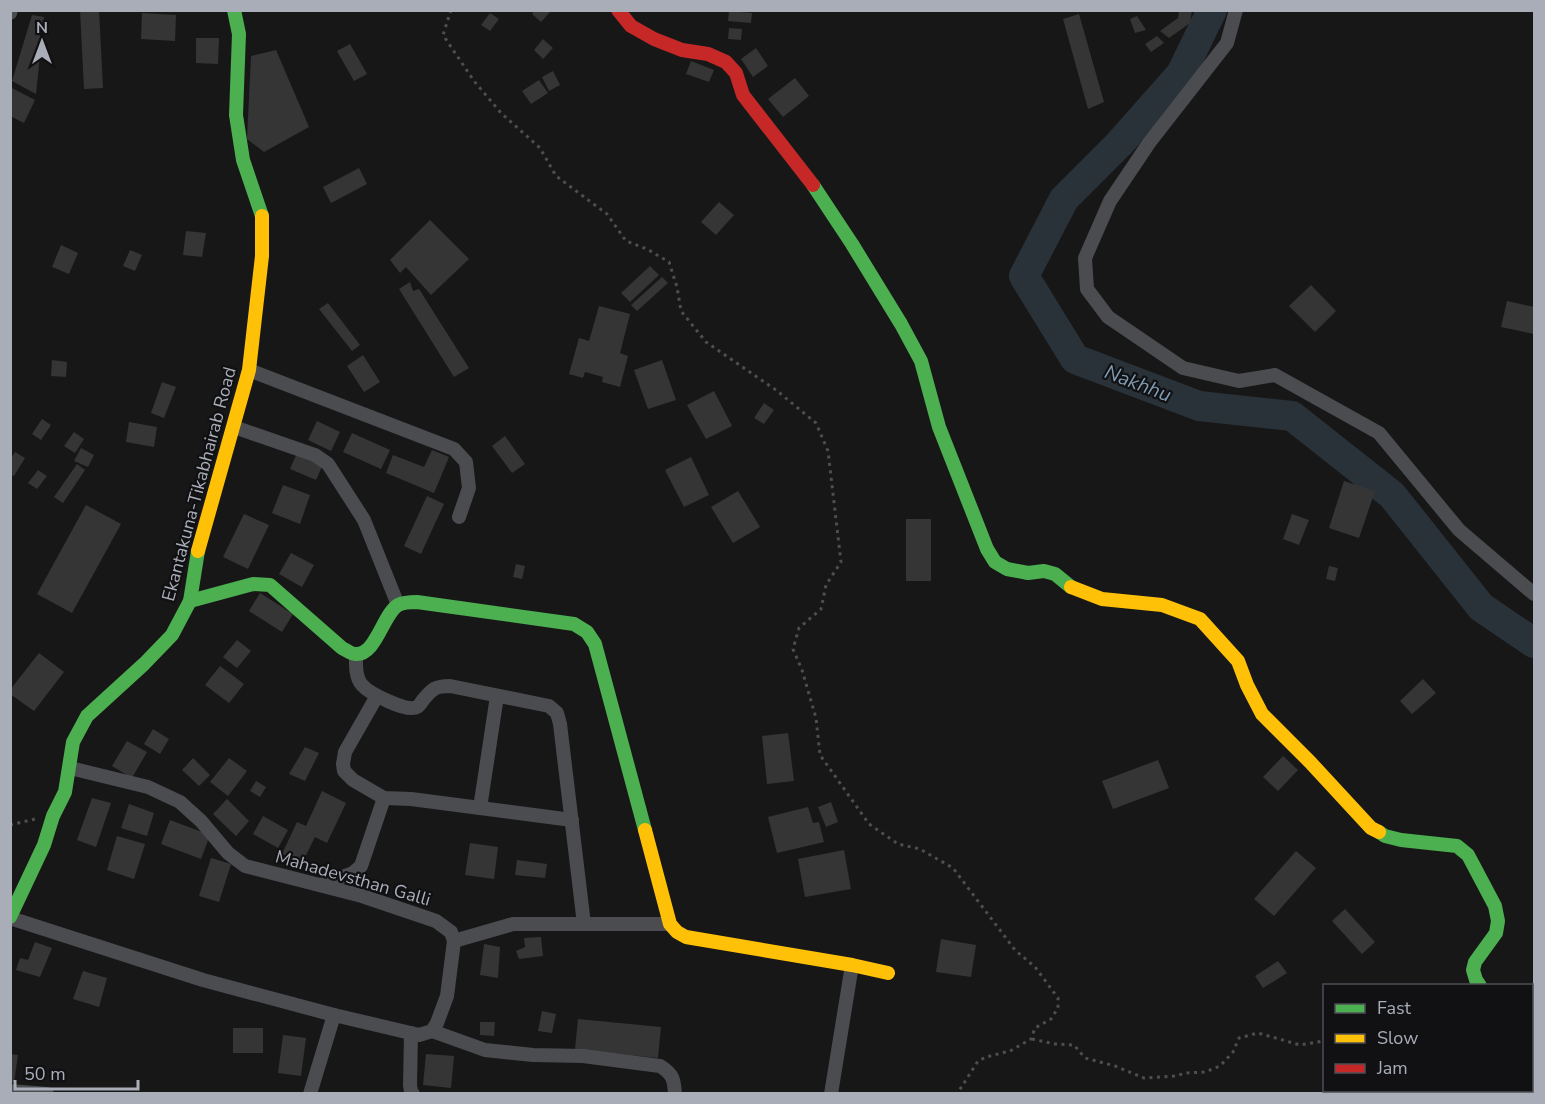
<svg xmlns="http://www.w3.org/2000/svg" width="1545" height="1104" font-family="'Nunito Sans',sans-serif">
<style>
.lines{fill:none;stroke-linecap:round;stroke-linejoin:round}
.river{stroke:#2a3239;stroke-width:30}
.building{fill:#353536}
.path{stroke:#4d4e52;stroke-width:3;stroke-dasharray:3 4.5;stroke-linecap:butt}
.street{stroke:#4b4c50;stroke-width:14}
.fast{stroke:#4caf50;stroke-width:14}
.slow{stroke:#ffc107;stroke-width:14}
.jam{stroke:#c62828;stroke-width:14}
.labels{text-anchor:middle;stroke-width:4.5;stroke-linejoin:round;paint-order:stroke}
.street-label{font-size:18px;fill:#a8adb8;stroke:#111113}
.water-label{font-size:20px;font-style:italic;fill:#7f9bb3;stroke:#111113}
</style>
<rect width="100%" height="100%" fill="#171717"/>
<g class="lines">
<path class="river" d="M1212 10 1181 74 1120 143 1064 199 1024 276 1075 359 1199 406 1292 416 1392 495 1481 607 1534 643"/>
</g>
<g class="building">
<path d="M80 10H99L103 88 84 89Z"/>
<path d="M535 10H548L550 12 541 22 532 14Z"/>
<path d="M1179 10H1192L1190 23 1169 38 1160 31 1178 18Z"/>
<path d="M729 11 752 13 751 23 728 21Z"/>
<path d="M142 13 176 15 175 41 141 39Z"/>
<path d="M490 13 499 19 490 31 481 25Z"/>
<path d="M1079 14 1104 102 1088 109 1063 19Z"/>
<path d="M32 15 44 17 36 94 12 81Z"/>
<path d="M1137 16 1146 30 1135 33 1130 19Z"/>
<path d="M729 28 742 29 741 40 728 39Z"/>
<path d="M1157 36 1164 43 1151 52 1145 44Z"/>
<path d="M196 38H219L218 64 196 63Z"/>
<path d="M543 39 553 48 543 59 534 50Z"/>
<path d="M350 44 367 74 354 81 337 51Z"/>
<path d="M756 48 768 66 753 77 741 59Z"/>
<path d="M276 50 309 127 264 152 247 139 251 56Z"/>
<path d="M691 61 714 70 709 82 686 74Z"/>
<path d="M553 71 560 85 549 91 542 77Z"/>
<path d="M795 78 809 96 783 117 768 99Z"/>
<path d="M539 80 548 93 531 104 522 91Z"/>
<path d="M10 87 35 100 24 123 10 116Z"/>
<path d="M359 168 367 184 331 203 323 187Z"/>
<path d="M719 202 734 215 716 235 701 222Z"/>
<path d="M430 220 469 259 431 295 406 267 400 273 390 260Z"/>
<path d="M186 231 206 233 202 257 183 255Z"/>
<path d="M61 245 78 253 69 274 52 267Z"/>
<path d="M130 250 142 255 135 271 123 266Z"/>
<path d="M650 266 659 275 630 302 621 293Z"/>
<path d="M662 277 668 283 637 311 631 305Z"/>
<path d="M410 282 413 291 419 289 469 368 454 377 399 289Z"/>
<path d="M1311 285 1336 311 1315 332 1289 306Z"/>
<path d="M1507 301 1534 307V334L1501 327Z"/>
<path d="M328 303 360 345 352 351 319 309Z"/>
<path d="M599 306 630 314 620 353 628 356 620 387 602 382 603 377 585 372 583 378 569 374 579 338 589 341Z"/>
<path d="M363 355 380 382 364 392 347 366Z"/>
<path d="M52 360 67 362 66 377 51 376Z"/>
<path d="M662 360 676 400 648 409 634 370Z"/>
<path d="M162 382 176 387 164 418 151 413Z"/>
<path d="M714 391 732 426 706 439 687 405Z"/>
<path d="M764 403 774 410 764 424 754 418Z"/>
<path d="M42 419 51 425 41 440 32 434Z"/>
<path d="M317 421 340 432 331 451 308 440Z"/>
<path d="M129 422 157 427 154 447 126 442Z"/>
<path d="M74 432 84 439 75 453 64 446Z"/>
<path d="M352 433 390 450 381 469 343 452Z"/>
<path d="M505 436 525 464 512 473 492 446Z"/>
<path d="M81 448 94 455 88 467 74 461Z"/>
<path d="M432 450 449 457 434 493 386 473 393 455 424 467Z"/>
<path d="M15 452 25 458 14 476 10 474V459Z"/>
<path d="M297 453 323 464 316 480 290 469Z"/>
<path d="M691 457 709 495 684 507 665 470Z"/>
<path d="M77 464 85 470 63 503 54 497Z"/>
<path d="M38 470 47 476 37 489 28 483Z"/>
<path d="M1344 481 1375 491 1359 538 1329 528Z"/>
<path d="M283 485 310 495 300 524 272 513Z"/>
<path d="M738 491 760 527 733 543 711 507Z"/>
<path d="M427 496 444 504 421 554 404 546Z"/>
<path d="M86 505 121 524 72 613 37 594Z"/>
<path d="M244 514 269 525 248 569 223 557Z"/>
<path d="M1292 514 1309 520 1299 545 1283 539Z"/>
<rect x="906" y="519" width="25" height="62"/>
<path d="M291 553 314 565 302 587 279 574Z"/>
<path d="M516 564 525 566 522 579 513 577Z"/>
<path d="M1329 566 1338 568 1335 581 1326 579Z"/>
<path d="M260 593 293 614 282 632 249 611Z"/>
<path d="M237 640 251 651 237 668 223 657Z"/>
<path d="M39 653 64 672 34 711 10 694V690Z"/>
<path d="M220 666 244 684 229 703 205 685Z"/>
<path d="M1423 679 1436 693 1412 714 1400 701Z"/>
<path d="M153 729 169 739 160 754 144 744Z"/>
<path d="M788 733 794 781 767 784 762 736Z"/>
<path d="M127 741 147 752 132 778 112 766Z"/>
<path d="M305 747 319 753 305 781 289 774Z"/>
<path d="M1283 756 1298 770 1278 791 1263 777Z"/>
<path d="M193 758 210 775 199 786 182 770Z"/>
<path d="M229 758 247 771 228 796 210 782Z"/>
<path d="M1158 760 1169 788 1113 809 1102 781Z"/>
<path d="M256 781 266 787 260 797 250 791Z"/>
<path d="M322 791 346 803 327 843 315 837 302 863 282 854 297 822 306 826Z"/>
<path d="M92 798 111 803 96 847 77 840Z"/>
<path d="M227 799 249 821 236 836 213 814Z"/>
<path d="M831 802 838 822 826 827 818 807Z"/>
<path d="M129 804 154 813 147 836 121 828Z"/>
<path d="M808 807 813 823 819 822 824 842 777 853 768 817Z"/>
<path d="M263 816 288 830 278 848 253 834Z"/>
<path d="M170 820 210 835 201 859 161 844Z"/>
<path d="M117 836 145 844 134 879 107 870Z"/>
<path d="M470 843 498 847 494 879 465 875Z"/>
<path d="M844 850 851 889 805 897 798 859Z"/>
<path d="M1296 851 1316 868 1274 916 1254 899Z"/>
<path d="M211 858 231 864 219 902 199 896Z"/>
<path d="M517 860 547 864 545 878 515 875Z"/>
<path d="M1345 909 1375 942 1362 954 1332 921Z"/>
<path d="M541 937 543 956 519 959 516 951 525 947 524 938Z"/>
<path d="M941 939 976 945 971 977 936 972Z"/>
<path d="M35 942 52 948 40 977 16 970 20 958 28 960Z"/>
<path d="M484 944 500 947 498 978 480 975Z"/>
<path d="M1278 961 1287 973 1263 988 1255 976Z"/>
<path d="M83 971 107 978 99 1007 73 999Z"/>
<path d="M542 1011 556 1014 552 1033 538 1031Z"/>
<path d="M578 1019 661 1027 658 1058 575 1049Z"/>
<path d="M480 1022H495L494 1036 480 1035Z"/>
<rect x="233" y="1028" width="30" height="25"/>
<path d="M283 1035 306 1038 301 1076 278 1073Z"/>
<path d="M10 1054 18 1055 14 1083 10 1082Z"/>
<path d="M426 1054 454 1056 451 1088 423 1085Z"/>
</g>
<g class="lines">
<g class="path">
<path d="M451 10 443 35 474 81 501 113 540 148 556 176 607 214 626 241 647 249 669 262 677 287 681 311 706 342 776 390 816 423 828 451 841 562 826 585 821 609 799 628 793 649 802 670 816 718 820 755 869 824 898 844 920 849 953 868 1015 950 1035 967 1058 998V1008L1051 1019 1035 1028 1031 1039 1010 1051 986 1057 978 1061 957 1094"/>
<path d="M10 825 35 819"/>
<path d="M1032 1039 1055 1044 1074 1045 1085 1058 1115 1066 1144 1078 1174 1076 1187 1073 1205 1072 1220 1066 1233 1052 1239 1038 1258 1033 1300 1045 1324 1041"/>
<path d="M1532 1080 1534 1082"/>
</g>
<g class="street">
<path d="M1236 10 1227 43 1149 143 1110 201 1085 258 1087 289 1108 317 1183 368 1239 381 1275 375 1379 433 1459 530 1534 594"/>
<path d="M10 13 11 10"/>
<path d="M249 370 454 449 466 462 469 488 459 517"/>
<path d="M234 427 315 455 328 464 364 520 398 605"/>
<path d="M356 654C356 664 355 677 362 685 369 693 407 713 417 707 419 706 421 703 423 700 432 689 435 686 450 686L549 706 557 713 560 724 584 924"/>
<path d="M377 696 345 752 343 764 344 771 353 780 384 798 411 799 572 820"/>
<path d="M480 808 497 696"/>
<path d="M320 885 353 873 361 866 384 798"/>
<path d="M10 918 203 980 334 1015 419 1035 432 1031 437 1023 447 996 454 941 451 932 436 921 362 896 245 866 228 853 201 821 180 802 148 787 70 768"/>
<path d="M454 941 513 924H670"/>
<path d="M432 1031 485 1050 533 1055 583 1056 660 1066C673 1074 674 1079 675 1094"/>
<path d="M411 1033 410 1085 411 1092 413 1094"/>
<path d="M1532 1052 1534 1055"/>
<path d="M10 1091 47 1094"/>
<path d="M310 1094 334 1015"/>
<path d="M831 1094 852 965"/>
</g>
<g class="fast">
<path d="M234 10 239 34 236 115 243 160 262 216"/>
<path d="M813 185 852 244 901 324 921 361 939 427 987 549 995 562 1007 569 1028 573 1044 571 1055 574 1071 587"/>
<path d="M190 601 253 584 270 585 342 648C346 650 351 654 355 654 376 656 383 614 398 605 404 602 411 602 417 602L574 624 587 632 595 644 645 830"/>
<path d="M1379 832 1385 836 1401 840 1457 846 1468 855 1495 906 1498 921 1496 933 1475 962 1473 970 1476 980 1480 986"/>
<path d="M10 917 44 845 53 816 65 792 73 742 87 716 144 664 172 635 190 601 198 551"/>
</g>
<g class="slow">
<path d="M198 551 249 370 262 256V216"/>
<path d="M1071 587 1102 599 1162 605 1200 619 1238 661 1247 685 1262 714 1310 762 1371 828 1379 832"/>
<path d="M645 830 670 924 677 932 686 937 852 965 888 973"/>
</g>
<path class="jam" d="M618 10 631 26 654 39 682 50 708 54 726 62 736 73 743 95 813 185"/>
</g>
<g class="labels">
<g class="street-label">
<text transform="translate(199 484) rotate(-75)" y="6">Ekantakuna-Tikabhairab Road</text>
<text transform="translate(353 878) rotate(16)" y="6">Mahadevsthan Galli</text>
</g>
<g class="water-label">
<text transform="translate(1138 383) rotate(21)" y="7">Nakhhu</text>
</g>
</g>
<rect width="1545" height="1104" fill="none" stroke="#a8adb8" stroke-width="24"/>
<rect x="1323" y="984" width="210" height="108" fill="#111113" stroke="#4d4f55" stroke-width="1.5"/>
<rect x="1335" y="1004" width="30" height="9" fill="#4caf50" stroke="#4d4f55" stroke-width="1.5"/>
<text x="1377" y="1014" font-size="18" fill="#a8adb8">Fast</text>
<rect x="1335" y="1034" width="30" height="9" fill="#ffc107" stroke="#4d4f55" stroke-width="1.5"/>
<text x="1377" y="1044" font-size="18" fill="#a8adb8">Slow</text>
<rect x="1335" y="1064" width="30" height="9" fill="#c62828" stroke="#4d4f55" stroke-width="1.5"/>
<text x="1377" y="1074" font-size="18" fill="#a8adb8">Jam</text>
<g transform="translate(42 42)" stroke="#111113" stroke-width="4.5" paint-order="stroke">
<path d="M0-4.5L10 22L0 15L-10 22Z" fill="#a8adb8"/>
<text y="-9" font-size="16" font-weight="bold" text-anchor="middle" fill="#a8adb8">N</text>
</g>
<path d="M15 1080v9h123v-9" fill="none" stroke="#a8adb8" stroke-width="3"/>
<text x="24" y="1080" font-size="18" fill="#a8adb8" stroke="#111113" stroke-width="4.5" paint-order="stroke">50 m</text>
</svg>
